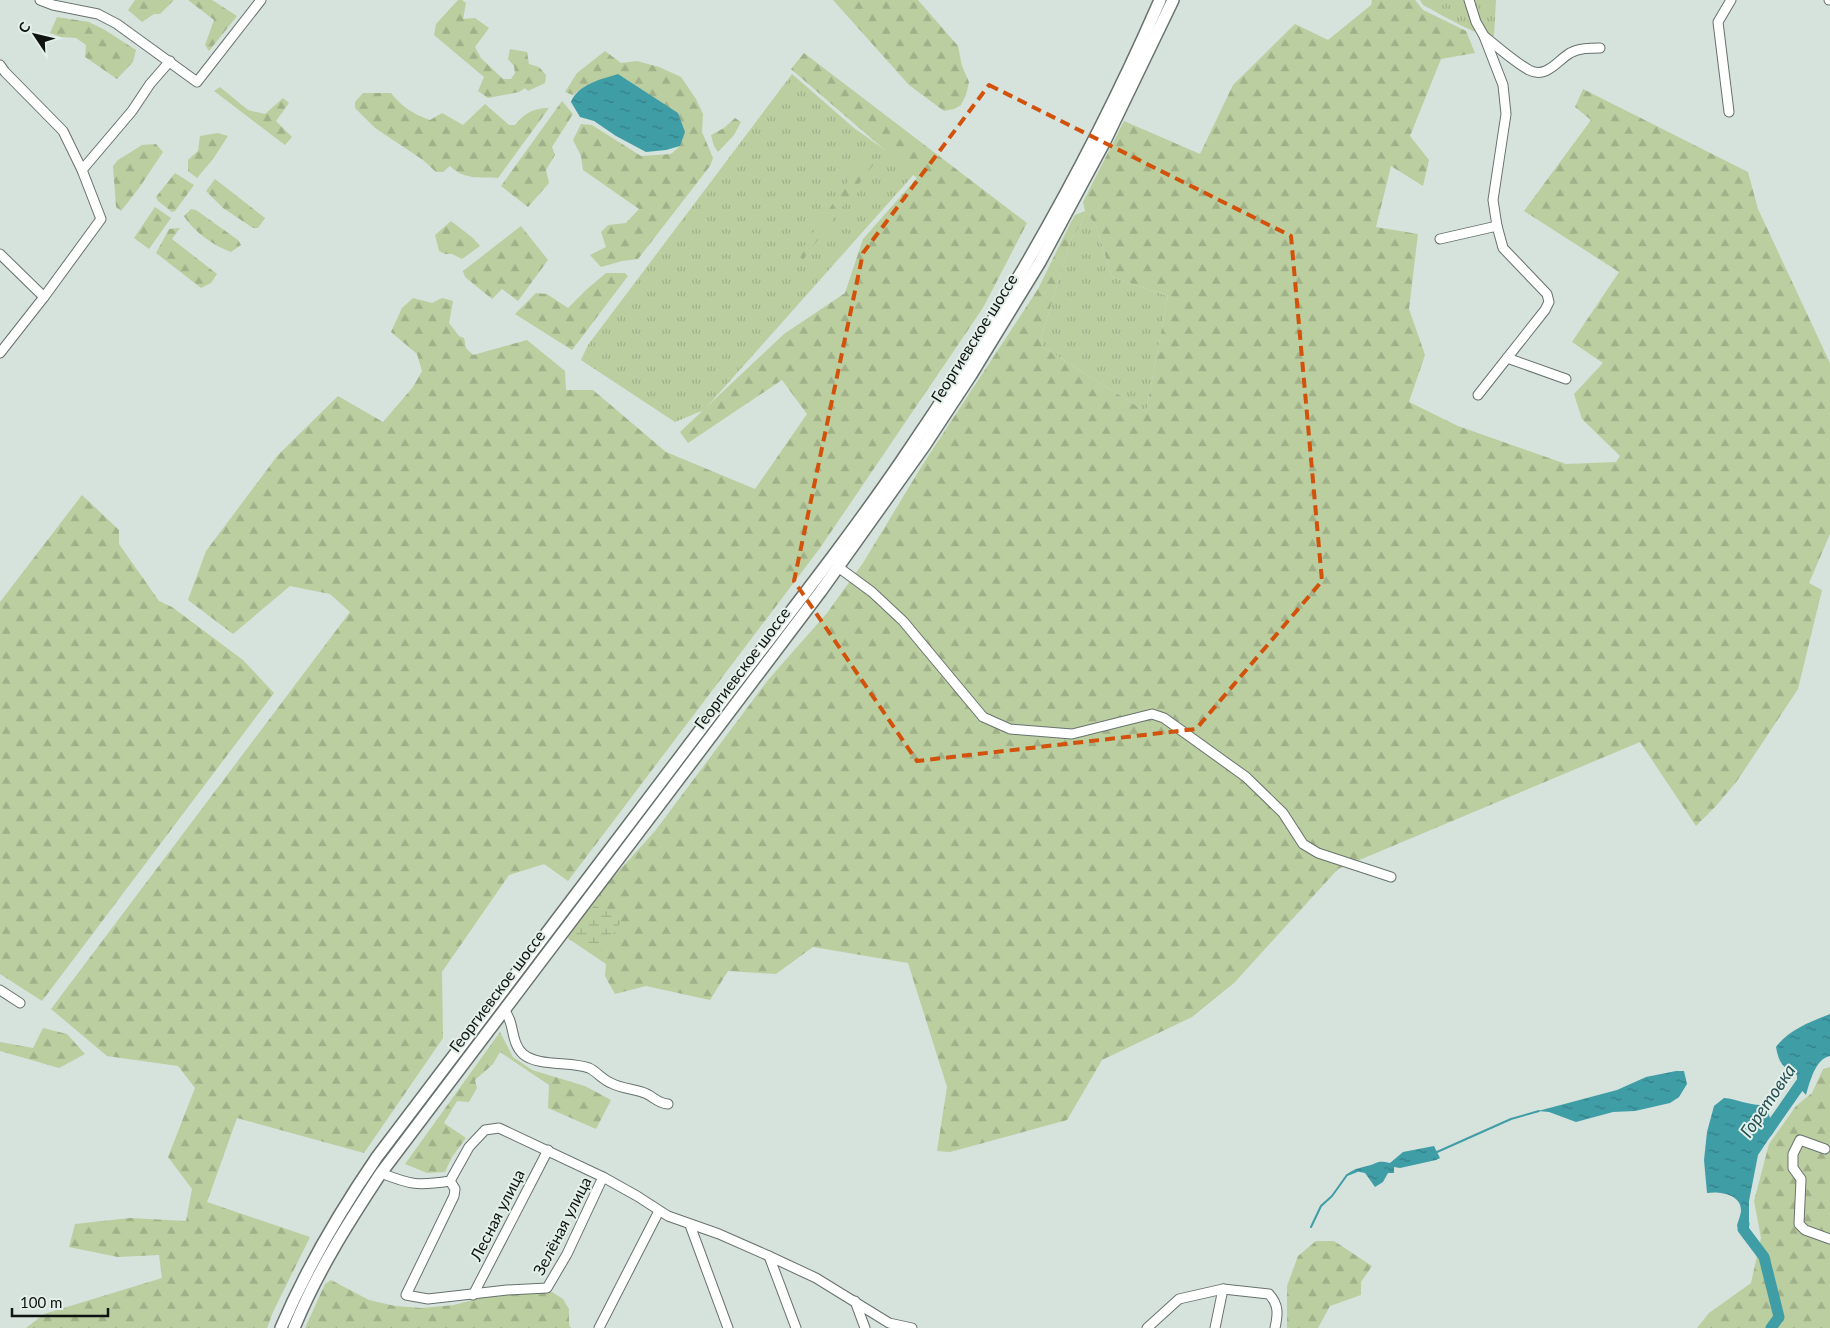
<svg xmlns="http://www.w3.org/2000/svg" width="1830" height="1328" font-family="Lato,sans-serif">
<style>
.grass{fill:url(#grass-tufts)}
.forest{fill:url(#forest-firs);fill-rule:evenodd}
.wetland{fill:url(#wetland-marsh)}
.water{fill:url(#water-ripples)}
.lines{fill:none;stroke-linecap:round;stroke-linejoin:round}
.stream{stroke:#3f9da6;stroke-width:2}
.river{stroke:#3f9da6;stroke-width:11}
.minor-casing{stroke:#67726d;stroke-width:11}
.major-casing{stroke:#67726d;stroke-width:14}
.minor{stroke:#fff;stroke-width:9}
.major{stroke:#fff;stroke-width:11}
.marked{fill:none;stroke:#d2520c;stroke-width:4;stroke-dasharray:10 6;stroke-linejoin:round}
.labels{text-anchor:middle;stroke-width:4;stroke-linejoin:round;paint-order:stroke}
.street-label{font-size:16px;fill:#0f1311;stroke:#e3efe9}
.water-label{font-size:18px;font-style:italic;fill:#244e52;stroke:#e3efe9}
</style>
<defs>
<pattern id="grass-tufts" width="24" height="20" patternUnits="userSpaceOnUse" patternTransform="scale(1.25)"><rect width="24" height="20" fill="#bbcea0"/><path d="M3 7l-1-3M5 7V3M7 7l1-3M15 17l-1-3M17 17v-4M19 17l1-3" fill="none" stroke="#a0b089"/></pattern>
<pattern id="forest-firs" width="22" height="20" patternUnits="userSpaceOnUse" patternTransform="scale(1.25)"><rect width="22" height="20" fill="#bbcea0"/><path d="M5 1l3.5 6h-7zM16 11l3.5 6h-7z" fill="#a0b089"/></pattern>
<pattern id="wetland-marsh" width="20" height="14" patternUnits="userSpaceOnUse" patternTransform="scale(1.25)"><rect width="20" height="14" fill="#bbcea0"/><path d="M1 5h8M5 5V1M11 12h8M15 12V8" fill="none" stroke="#a0b089"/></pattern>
<pattern id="water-ripples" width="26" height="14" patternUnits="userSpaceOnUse" patternTransform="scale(1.25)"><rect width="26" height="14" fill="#3f9da6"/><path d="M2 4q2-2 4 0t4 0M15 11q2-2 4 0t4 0" fill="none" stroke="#337f86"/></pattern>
</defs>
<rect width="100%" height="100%" fill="#d6e2dc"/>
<g class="grass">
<path d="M1420 0H1496L1494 36C1477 37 1439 13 1423 5Z"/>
<path d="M792 74 854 128 916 172 704 410 675 422 581 360 588 345Z"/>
<path d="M1086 211 1096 226 1112 277 1168 296 1146 412 1043 347 1041 338 1071 239 1080 226Z"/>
<path d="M822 576 824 577 388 1157 386 1155Z"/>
</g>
<g class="forest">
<path d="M135 0H174L160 14H154L142 22 128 10Z"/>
<path d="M188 0H212L237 16 209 51 205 45 214 20Z"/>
<path d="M458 0H462L466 3 463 19 475 18 489 28 475 47 481 58 503 79H511L515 73 514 66 508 59 510 49 527 52 529 64 539 67 546 75 545 83 528 91 525 88 519 92 488 98 478 91 484 77 434 35 436 24Z"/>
<path d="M833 0H918L958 46 962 66 969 82 966 95 961 105 954 109 944 111 909 85Z"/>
<path d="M1372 0H1415L1423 10 1466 31 1475 53 1441 59 1410 136 1429 160 1423 186 1391 166 1376 227 1418 234 1409 309 1425 355 1409 402 1458 426 1566 464 1616 462 1620 456 1582 419 1574 394 1603 363 1572 342 1619 272 1524 211 1591 120 1575 107 1583 89 1748 172 1758 209 1830 363V534L1809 583 1822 590 1798 689 1737 781 1716 806 1696 826 1640 742 1338 869 1234 983 1192 1017 1102 1060 1067 1120 950 1152 937 1151 947 1087 908 963 813 947 776 974 728 971 710 1000 646 986 615 994 605 976 606 964 566 937 599 893 655 831 768 680 827 613 863 563 923 464 1038 289 1070 224 1075 215 1085 211 1083 202 1124 121 1200 154 1233 85 1295 24 1328 40 1371 5ZM1086 211 1096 226 1112 277 1168 296 1146 412 1043 347 1041 338 1071 239 1080 226Z"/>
<path d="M57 17 89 22 105 30 136 50 133 62 117 79 85 57 86 45 76 38 61 37 50 33Z"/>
<path d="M605 51 621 63 637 61 659 67 681 77 696 99 703 114 702 132 713 158 710 166 638 259 622 261 601 267 590 255 606 247 601 232 608 225 626 223 639 209 583 170 581 156 573 140 581 124 592 125 641 156 671 154 680 146 586 85 573 95 565 92 577 73Z"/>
<path d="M804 53 1027 223 984 306 970 327 820 548 568 881 544 864 509 875 442 972 443 1038 364 1153 237 1118 207 1202 310 1237 273 1312 267 1328H26L44 1314 162 1278 159 1255 118 1257 69 1247 75 1224 130 1218 186 1221 192 1189 168 1157 195 1088 178 1066 107 1056 51 1009 350 612 330 594 290 586 233 634 188 600 206 551 278 455 338 396 383 422 413 387 422 371 417 354 391 332 402 308 413 298 432 303 442 298 453 301 449 323 459 336 464 338 466 348 473 355 527 340 565 371 566 390H593L666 452 755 489 807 414 782 380 688 443 680 432 784 334 845 293 863 239 917 178 791 69Z"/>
<path d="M220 87 248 110 265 114 283 98 289 103 276 121 292 137 285 145 214 91Z"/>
<path d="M363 93H391C403 108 412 113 430 120L442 113 463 125 485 104 509 125H515C525 113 533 108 549 108L498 178C480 177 464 180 450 166L443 172H436L423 160 375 128 355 108V102Z"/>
<path d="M562 101 573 114 552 147 555 155 546 170 549 183 528 207 501 186Z"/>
<path d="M735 118 741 122 734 135 718 152 714 146 711 135 724 128Z"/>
<path d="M218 133 228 136 213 159 197 178 188 171V160L198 151 200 136Z"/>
<path d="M156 144 163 152 139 188 121 211 116 207 113 166 118 160 142 145Z"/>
<path d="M866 155 876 161 803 260 798 255Z"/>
<path d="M175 173 194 185 175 211 172 212 158 201 156 197Z"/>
<path d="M215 179 265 218 258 228H253L223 208 206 191Z"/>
<path d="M155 207 171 218 149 249 134 238Z"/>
<path d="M191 209 196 210 238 240 241 245 231 252C214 246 193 231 184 216Z"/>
<path d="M451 221 473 238 480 246 462 259 452 254H445L439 251 435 235Z"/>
<path d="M521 226 548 260 518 301 502 289 492 299 465 277 463 271Z"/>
<path d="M180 228 172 239 217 274 211 283 201 288 156 253 169 229Z"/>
<path d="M606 273H625L628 276 572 350 515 314 536 293 547 294 568 308 586 290Z"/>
<path d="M82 495 119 530V544L159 601 172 607 243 660 274 693 42 1001 0 974V602Z"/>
<path d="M43 1028 67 1034 85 1054 59 1068 0 1051V1042L33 1048Z"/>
<path d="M500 1032 513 1057 532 1070 585 1086 611 1100 596 1129 548 1108 549 1085 500 1052 493 1064 475 1080 477 1088 469 1102 457 1101 444 1123 466 1138 452 1157 445 1172 427 1173 405 1164Z"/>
<path d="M1830 1067V1328H1697L1709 1313 1751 1283 1761 1238 1754 1201 1769 1144 1796 1106 1812 1093 1823 1069Z"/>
<path d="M1316 1241H1334L1372 1266 1361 1282V1295L1330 1306 1318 1328H1287V1286L1298 1256Z"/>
<path d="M331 1280 369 1300 395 1306 422 1308 454 1305 503 1292 536 1290 552 1292 563 1299 569 1309V1325L571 1328H305L325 1284Z"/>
</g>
<path class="wetland" d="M596 903 621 922 599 955 571 937Z"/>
<g class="water">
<path d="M618 74 678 113 685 132 680 146 666 150 646 152 616 136 594 121 580 117 571 102C578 84 602 79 618 74Z"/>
<path d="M1830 1014V1056C1815 1059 1810 1082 1806 1095L1797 1085V1075C1783 1067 1779 1064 1776 1047 1788 1030 1812 1021 1830 1014Z"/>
<path d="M1676 1071H1684L1687 1084 1679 1097 1670 1103 1635 1111 1613 1112 1576 1122 1549 1112 1538 1111 1617 1090 1646 1077Z"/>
<path d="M1724 1098C1737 1099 1748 1105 1761 1105L1768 1111 1770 1118 1780 1122 1758 1155 1749 1201V1236L1744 1239 1737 1226C1738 1221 1741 1215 1741 1210 1741 1194 1719 1191 1707 1193L1704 1160 1707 1132 1714 1106Z"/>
<path d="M1434 1146 1440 1158 1436 1160 1400 1168 1394 1167V1173H1388L1383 1182 1375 1187 1365 1173 1355 1171 1347 1175 1339 1186C1348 1172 1350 1170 1367 1166 1379 1163 1377 1160 1390 1163L1403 1152Z"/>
</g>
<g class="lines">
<g class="stream">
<path d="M1437 1152 1511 1119 1539 1111"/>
<path d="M1311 1227 1321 1206 1332 1196 1347 1175 1357 1171"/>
</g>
<g class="river">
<path d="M1767 1132 1806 1076"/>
<path d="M1744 1224 1743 1229 1764 1257 1779 1317 1771 1328"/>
</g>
<defs>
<g id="minor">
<path d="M40 0 53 5 98 14 117 24 197 82 261 0"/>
<path d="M1829 0H1830"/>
<path d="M1484 36C1498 47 1513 61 1529 70 1546 79 1557 61 1570 53 1579 48 1590 48 1600 48"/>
<path d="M0 65 5 72 63 131 82 170 101 219 44 297 0 353"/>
<path d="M1729 112 1718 22 1731 0"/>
<path d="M82 170 132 111 150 84 170 61"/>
<path d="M1440 239 1497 226 1493 200 1506 114 1503 85 1484 36 1476 22 1469 0"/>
<path d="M0 254 44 297"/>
<path d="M1507 358 1566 379"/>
<path d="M1478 395 1545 310 1549 302 1547 294 1503 248 1497 226"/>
<path d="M837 562 838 567 872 592 903 621 983 717 1010 729 1072 734 1152 714 1164 718 1246 777 1283 813 1303 844 1318 853 1391 877"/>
<path d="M0 990 20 1003"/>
<path d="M504 1010C515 1022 510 1042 523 1054 538 1067 571 1061 589 1068 596 1071 603 1080 611 1083 622 1089 636 1089 647 1094 655 1098 658 1103 668 1104"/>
<path d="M1825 1149 1800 1140 1793 1154V1168L1801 1179 1799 1224 1805 1230 1830 1239"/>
<path d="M381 1173C411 1185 418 1186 450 1181L469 1147 485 1130 499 1128 603 1177 637 1196 668 1216 719 1234 769 1256 816 1278 889 1323 912 1328"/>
<path d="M450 1181 455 1189 454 1196 406 1295 428 1299 507 1290 547 1288 567 1254 603 1177"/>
<path d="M690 1225 728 1328"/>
<path d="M769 1256 796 1328"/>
<path d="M473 1295 548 1150"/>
<path d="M855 1301 865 1328"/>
<path d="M599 1328 659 1211"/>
<path d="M1147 1328 1179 1299 1223 1289 1269 1294C1279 1305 1278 1314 1275 1328"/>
<path d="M1215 1328 1223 1289"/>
</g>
<g id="major">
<path d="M281 1328C307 1267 340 1211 377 1157 490 1007 604 858 717 708 779 626 844 545 902 460 1001 316 1090 161 1160 0"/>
<path d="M294 1328C317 1272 348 1223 381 1173L821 591 925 445 971 375 1040 262 1104 143 1173 0"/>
</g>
</defs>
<use href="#minor" class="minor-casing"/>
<use href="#major" class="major-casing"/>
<use href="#minor" class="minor"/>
<use href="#major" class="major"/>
</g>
<path class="marked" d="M989 85 1291 236 1322 581 1196 729 917 761 794 581 863 253Z"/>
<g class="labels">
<g class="street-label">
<text transform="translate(974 338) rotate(-58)" y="6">Георгиевское шоссе</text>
<text transform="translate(742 668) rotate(-53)" y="6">Георгиевское шоссе</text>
<text transform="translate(497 991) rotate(-53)" y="6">Георгиевское шоссе</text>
<text transform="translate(497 1215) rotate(-63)" y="6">Лесная улица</text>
<text transform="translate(562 1226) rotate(-63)" y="6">Зелёная улица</text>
</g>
<g class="water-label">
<text transform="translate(1768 1101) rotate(-56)" y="6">Горетовка</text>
</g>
</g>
<g transform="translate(35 35) rotate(305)" stroke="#e3efe9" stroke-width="4" paint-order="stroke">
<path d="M0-4L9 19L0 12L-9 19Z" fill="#0f1311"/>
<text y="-8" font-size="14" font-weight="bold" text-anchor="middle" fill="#0f1311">С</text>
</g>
<path d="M12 1308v8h96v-8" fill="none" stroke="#0f1311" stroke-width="2.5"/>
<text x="20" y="1308" font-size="15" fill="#0f1311" stroke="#e3efe9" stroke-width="4" paint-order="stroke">100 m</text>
</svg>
